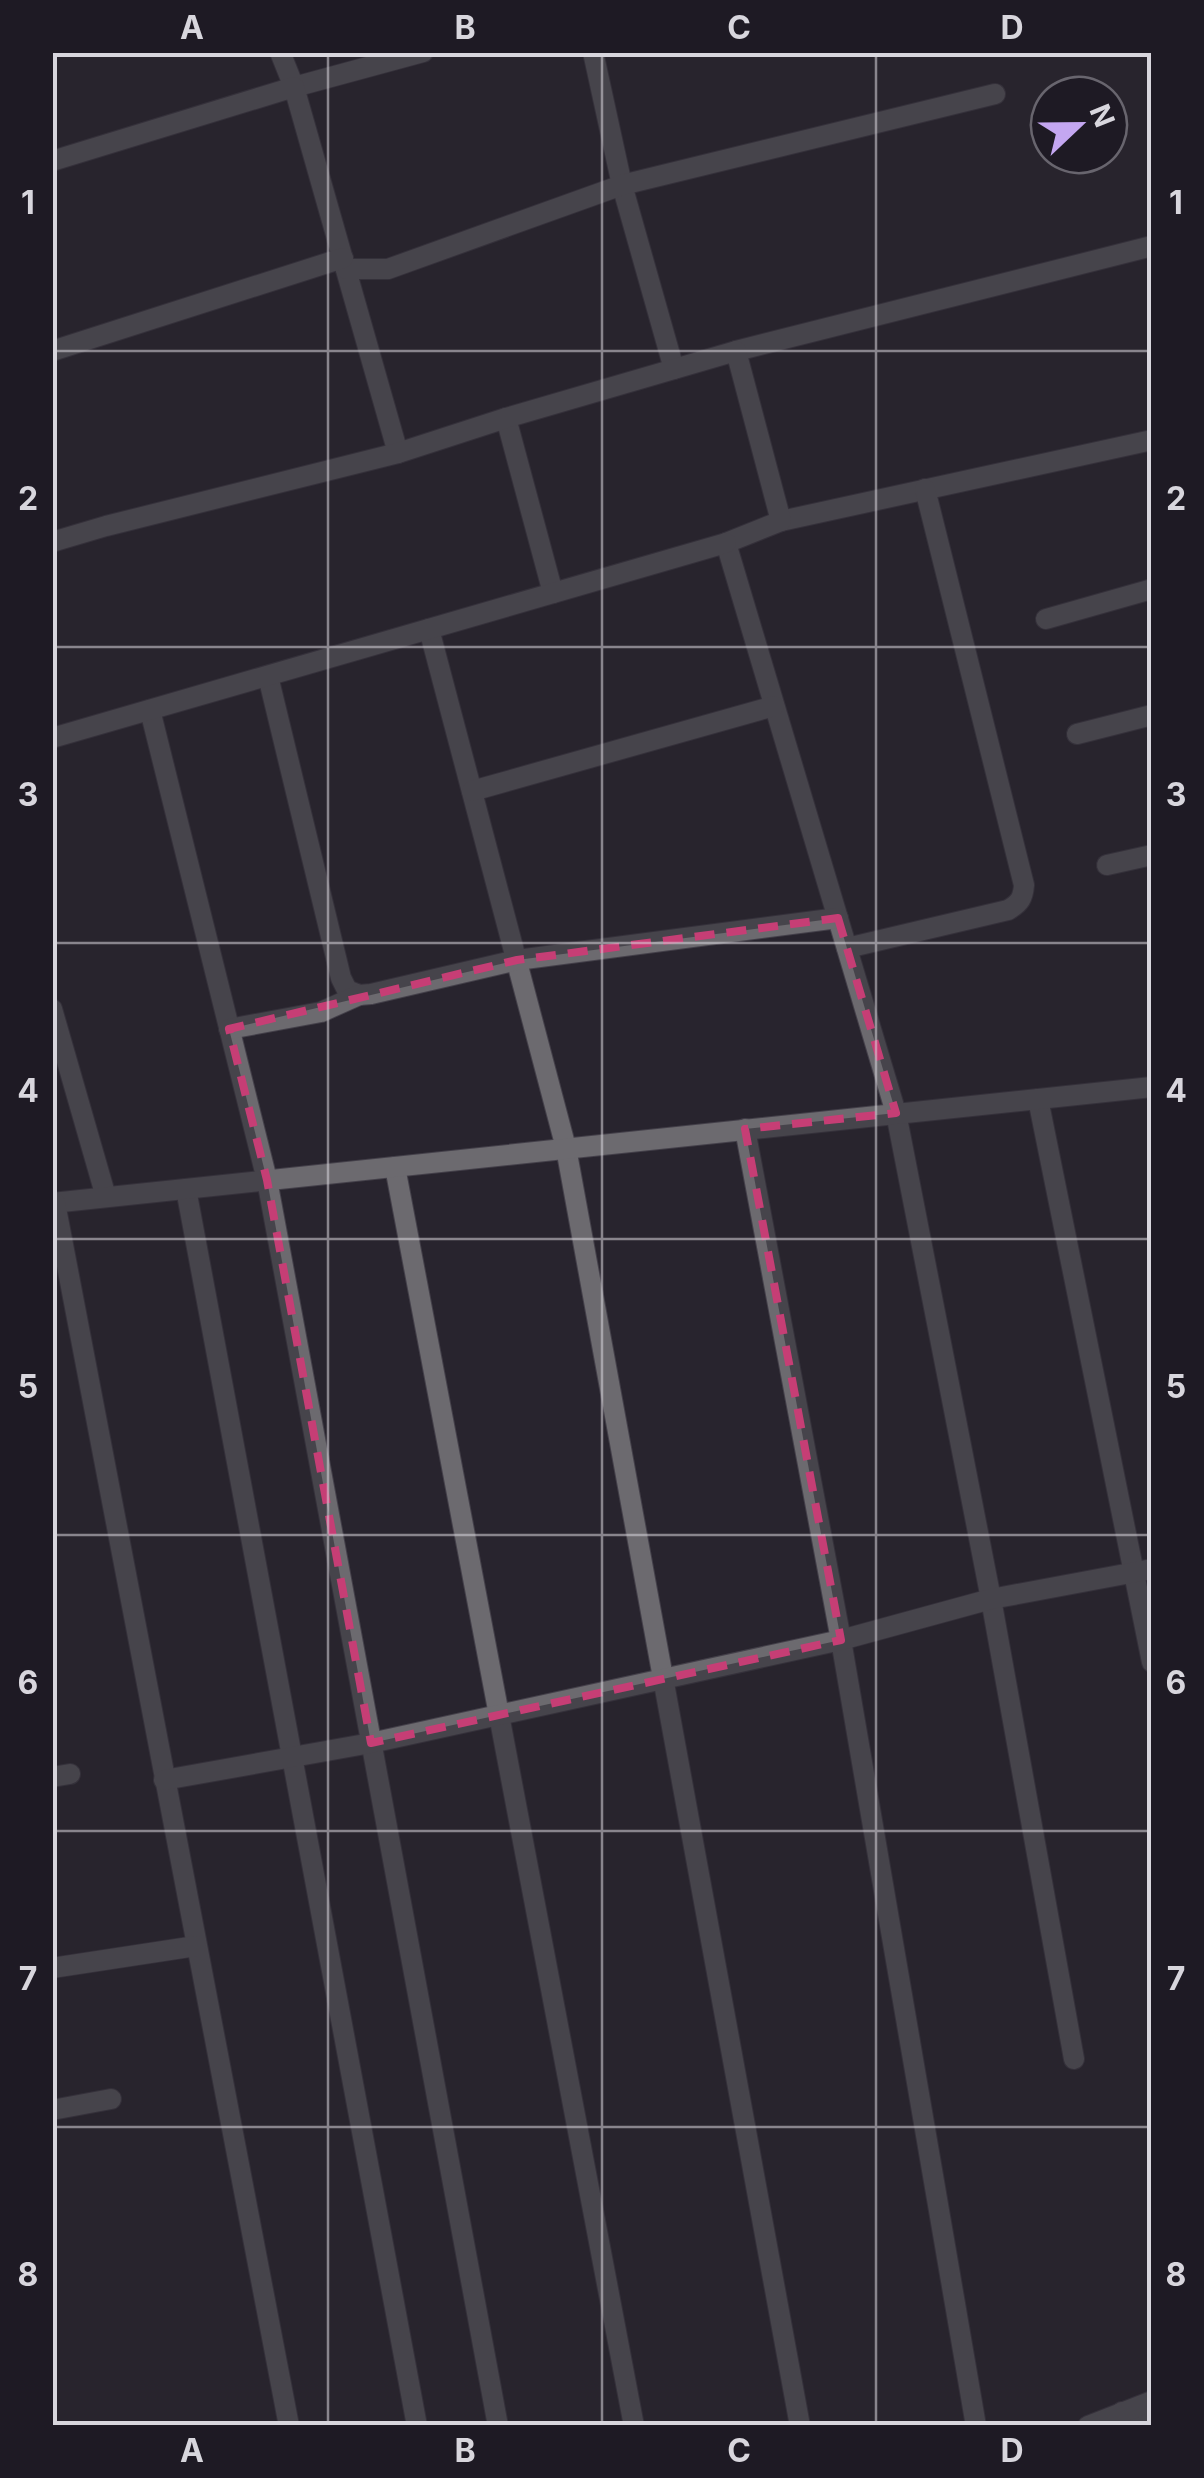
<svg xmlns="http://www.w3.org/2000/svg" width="1204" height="2478" font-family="Inter,sans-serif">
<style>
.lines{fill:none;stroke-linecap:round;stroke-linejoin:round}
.street-casing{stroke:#44404a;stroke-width:22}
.street{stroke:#6c6a6f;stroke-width:20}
.marked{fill:none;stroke:#c63e75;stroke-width:8;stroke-dasharray:20 12;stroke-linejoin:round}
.grid{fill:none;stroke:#d8d6dd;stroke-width:2.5;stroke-opacity:0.55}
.neatline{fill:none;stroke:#d8d6dd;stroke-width:4}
.grid-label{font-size:32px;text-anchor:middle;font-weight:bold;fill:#d8d6dd}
</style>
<rect width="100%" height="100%" fill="#28242e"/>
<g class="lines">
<defs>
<g id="street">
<path d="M280 52 294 87 423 52"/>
<path d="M593 52 622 185 674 369"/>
<path d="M52 161 294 87 398 453"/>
<path d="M346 269H388L622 185 995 94"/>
<path d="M52 351 343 258"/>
<path d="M736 351 1152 246"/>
<path d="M506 418 553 593"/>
<path d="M781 521 1152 440"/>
<path d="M52 542 106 526 398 453 506 418 736 351 781 521 726 543 896 1113 991 1599 1074 2059"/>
<path d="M1046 619 1152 589"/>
<path d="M429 629 566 1148 800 2426"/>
<path d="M268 676 341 978 347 990 359 995 371 994 517 960 838 918"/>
<path d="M150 710 267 1180 498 2426"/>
<path d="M1077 734 1152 715"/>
<path d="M52 738 726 543"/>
<path d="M472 791 774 706"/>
<path d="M1107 865 1152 855"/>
<path d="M847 948 1008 910C1020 903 1023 898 1024 885L925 489"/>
<path d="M52 1009 106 1197"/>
<path d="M229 1029 321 1012 359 995"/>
<path d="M1038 1099 1152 1662"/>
<path d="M745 1129 841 1640 976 2426"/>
<path d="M395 1167 634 2426"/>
<path d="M186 1189 417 2426"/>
<path d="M52 1203 1152 1087"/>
<path d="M55 1203 289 2426"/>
<path d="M52 1777 70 1774"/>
<path d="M164 1780 371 1743 841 1640 991 1599 1152 1569"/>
<path d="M52 1968 196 1946"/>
<path d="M52 2110 111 2099"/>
<path d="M1122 2412 1151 2426"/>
<path d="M1088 2426 1152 2401"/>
</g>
</defs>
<use href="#street" class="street-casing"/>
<use href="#street" class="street"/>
</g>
<path d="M0 0H1204V2478H0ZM838 918 896 1113 745 1129 841 1640 371 1743 267 1180 229 1029 517 960Z" fill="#28242e" fill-opacity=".55" fill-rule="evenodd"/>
<path class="marked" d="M838 918 896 1113 745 1129 841 1640 371 1743 267 1180 229 1029 517 960Z"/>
<path class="grid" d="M328 52V2426M602 52V2426M876 52V2426M52 351H1152M52 647H1152M52 943H1152M52 1239H1152M52 1535H1152M52 1831H1152M52 2127H1152"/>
<rect width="1204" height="2478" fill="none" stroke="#1e1a24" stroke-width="110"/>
<g transform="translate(1079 125) rotate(68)"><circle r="48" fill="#1e1a24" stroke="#68656e" stroke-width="2.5"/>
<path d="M0-8L18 38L0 25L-18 38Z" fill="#c4a7f1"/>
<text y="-15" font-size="28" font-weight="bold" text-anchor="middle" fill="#d8d6dd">N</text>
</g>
<rect x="55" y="55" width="1094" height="2368" class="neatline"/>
<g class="grid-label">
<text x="192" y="39">A</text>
<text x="465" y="39">B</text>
<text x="739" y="39">C</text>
<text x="1012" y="39">D</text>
<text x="28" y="214">1</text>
<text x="1176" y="214">1</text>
<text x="28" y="510">2</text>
<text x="1176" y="510">2</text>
<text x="28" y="806">3</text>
<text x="1176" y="806">3</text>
<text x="28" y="1102">4</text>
<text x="1176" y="1102">4</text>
<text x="28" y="1398">5</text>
<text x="1176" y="1398">5</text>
<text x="28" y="1694">6</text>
<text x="1176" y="1694">6</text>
<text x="28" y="1990">7</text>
<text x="1176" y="1990">7</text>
<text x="28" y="2286">8</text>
<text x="1176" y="2286">8</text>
<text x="192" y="2462">A</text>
<text x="465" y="2462">B</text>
<text x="739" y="2462">C</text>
<text x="1012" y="2462">D</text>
</g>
</svg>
